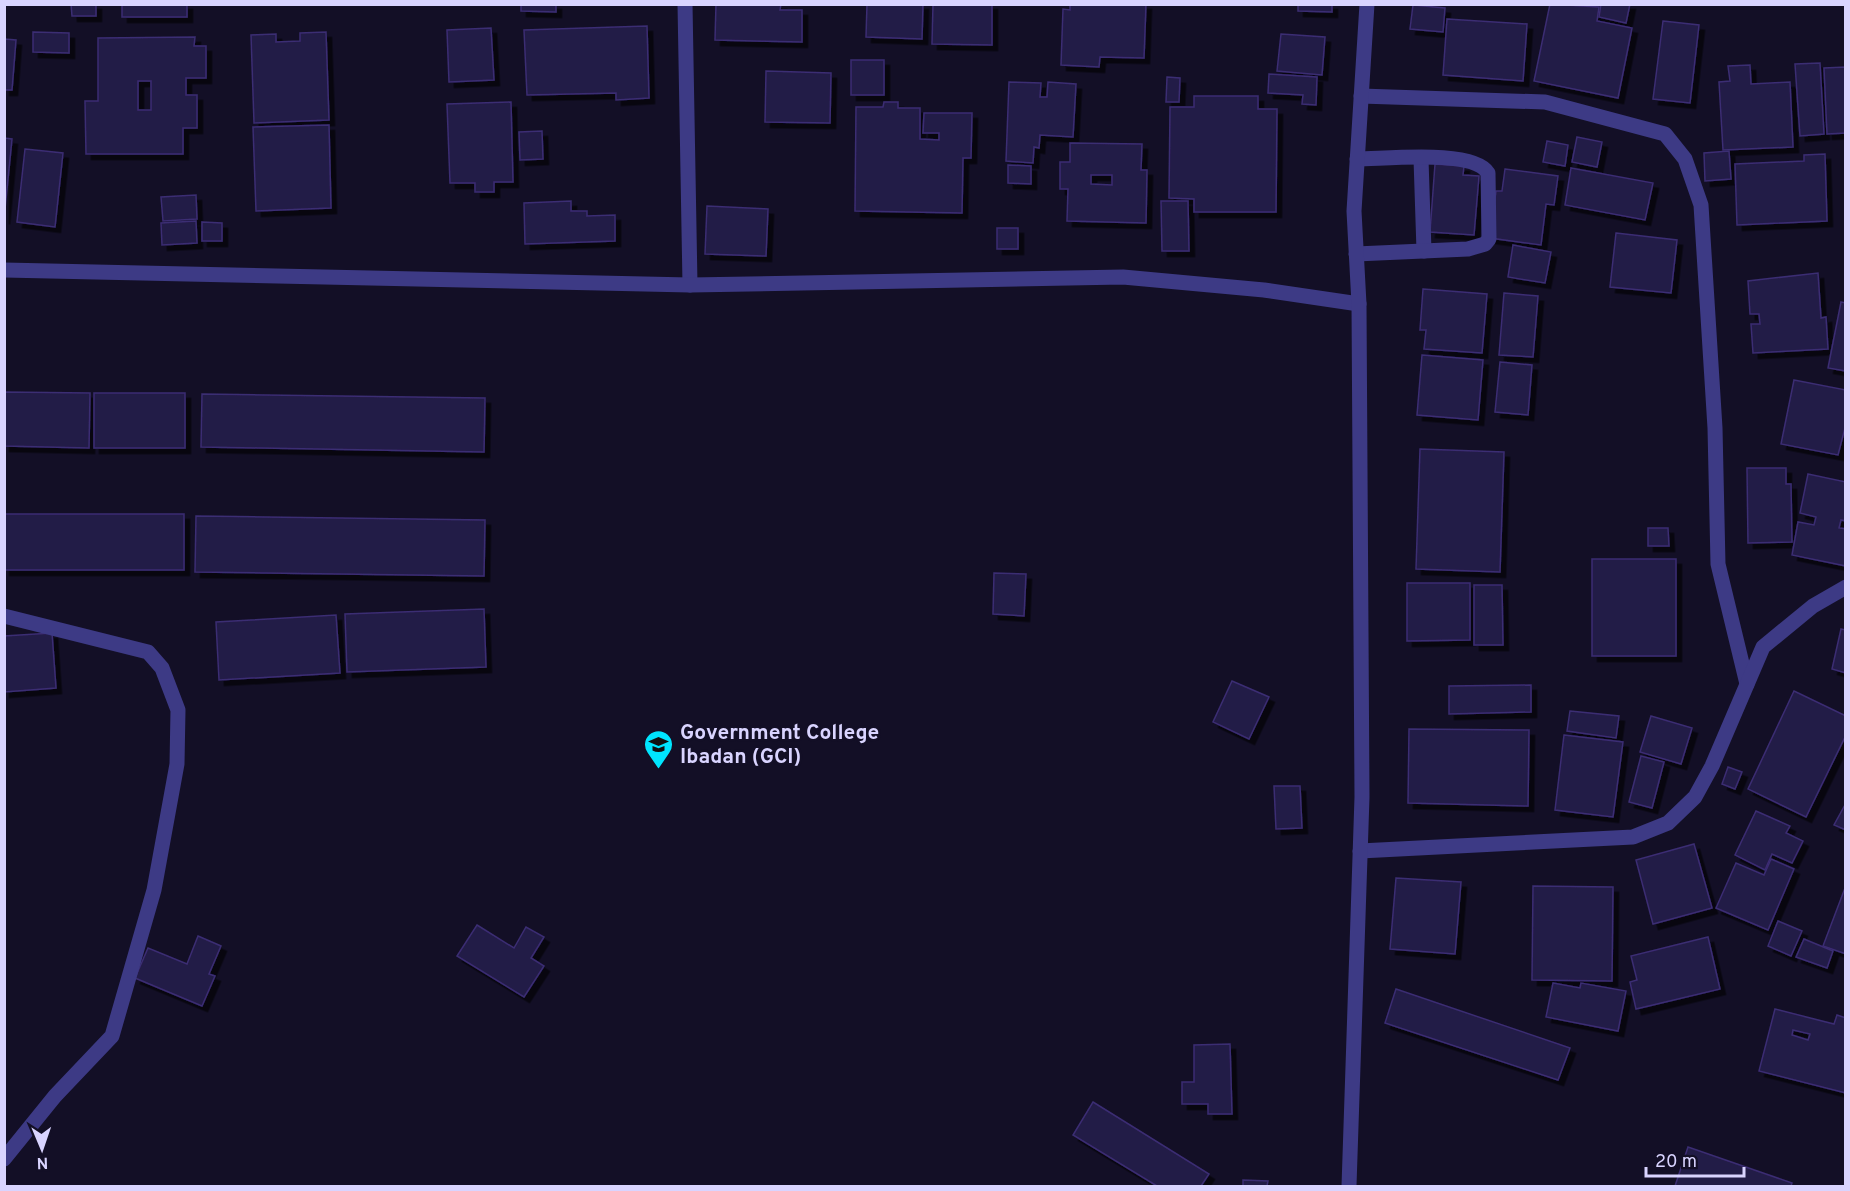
<svg xmlns="http://www.w3.org/2000/svg" width="1850" height="1191" font-family="Overpass,sans-serif">
<style>
.building{fill:#241b47;stroke:#3b2d73;stroke-width:1.5;fill-rule:evenodd;filter:url(#shadow)}
.lines{fill:none;stroke-linecap:round;stroke-linejoin:round}
.minor{stroke:#3d3a85;stroke-width:15}
.labels{text-anchor:middle;stroke-width:5;stroke-linejoin:round;paint-order:stroke}
.poi-label{font-size:21px;font-weight:bold;fill:#d9d4ff;stroke:#130f26;text-anchor:start}
</style>
<defs>
<filter id="shadow"><feDropShadow dx="5.5" dy="5.5" stdDeviation="0" flood-color="#0009"/></filter>
</defs>
<rect width="100%" height="100%" fill="#130f26"/>
<g class="building">
<path d="M71 4H96V16H72Z"/>
<rect x="122" y="4" width="65" height="13"/>
<path d="M521 4H556V12L521 11Z"/>
<path d="M716 4H781L780 10H802V42L715 40Z"/>
<path d="M867 4H923L922 39 866 37Z"/>
<path d="M933 4H992V45L932 44Z"/>
<path d="M1070 4H1146L1144 58 1100 57 1099 67 1061 65 1063 9 1070 10Z"/>
<path d="M1298 4H1332V12L1298 11Z"/>
<path d="M1550 4 1599 7 1597 21 1632 28 1618 98 1534 81Z"/>
<path d="M1601 4H1630L1626 23 1599 17Z"/>
<path d="M1413 5 1445 8 1443 32 1410 29Z"/>
<path d="M1447 19 1527 24 1523 81 1443 75Z"/>
<path d="M1663 21 1699 25 1690 103 1653 99Z"/>
<path d="M647 26 649 98 616 100V93L527 95 524 30Z"/>
<path d="M491 28 494 80 449 82 447 30Z"/>
<path d="M33 32 69 33V53L33 52Z"/>
<path d="M326 32 329 120 254 123 251 35 276 34V42L300 41V33Z"/>
<path d="M1281 34 1325 37 1322 75 1277 71Z"/>
<path d="M195 37 194 46H206V78H186V95H197V128H183V154H86L85 101H98V38ZM138 81H151V110H138Z"/>
<path d="M4 39 16 40 12 90H4Z"/>
<rect x="851" y="60" width="33" height="35"/>
<path d="M1820 63 1824 134 1800 136 1795 64Z"/>
<path d="M1750 65 1751 84 1790 82 1793 147 1723 150 1719 82 1730 81 1728 66Z"/>
<path d="M1846 67V133L1827 134 1824 68Z"/>
<path d="M766 71 831 73 830 123 765 122Z"/>
<path d="M1269 74 1317 77 1316 105 1302 104 1303 95 1268 93Z"/>
<path d="M1167 77 1180 78 1179 102H1166Z"/>
<path d="M1009 82 1041 83 1040 97H1047L1048 82 1076 84 1073 137 1040 135 1039 148 1034 147 1033 163 1006 161Z"/>
<path d="M1194 96H1258V109H1277L1276 212H1194V199L1169 198 1170 107H1194Z"/>
<path d="M511 102 513 182H494V192H475V183H450L447 104Z"/>
<path d="M884 102H898V108H920V139L939 140V133H923L924 113H972L971 158H963L962 213 855 211 856 107H883Z"/>
<path d="M329 125 331 208 256 211 253 127Z"/>
<path d="M542 131 543 159 520 160 519 132Z"/>
<path d="M1577 137 1602 142 1597 167 1572 162Z"/>
<path d="M4 138 12 139 4 219Z"/>
<path d="M1547 141 1568 145 1565 166 1543 162Z"/>
<path d="M1070 143 1142 144 1141 170H1147L1146 223 1067 221 1068 189H1060V162H1070ZM1091 175H1112V185L1091 184Z"/>
<path d="M25 149 63 153 55 227 17 222Z"/>
<path d="M1729 151 1731 179 1705 181 1704 153Z"/>
<path d="M1825 154 1827 221 1737 225 1735 164 1804 161V155Z"/>
<path d="M1435 164 1464 166 1463 175 1479 176 1474 235 1430 232Z"/>
<path d="M1008 165 1031 166V184L1008 183Z"/>
<path d="M1571 168 1653 183 1645 220 1565 205Z"/>
<path d="M1505 169 1558 176 1554 205 1546 204 1541 245 1490 238 1496 191H1502Z"/>
<path d="M196 195 197 219 163 221 161 197Z"/>
<path d="M571 201V211H587V216L615 215V241L525 244 524 203Z"/>
<path d="M1161 201H1188L1189 251H1162Z"/>
<path d="M707 206 768 209 766 256 705 254Z"/>
<path d="M196 221 197 243 162 245 161 223Z"/>
<path d="M202 222 222 223V241H202Z"/>
<rect x="997" y="228" width="21" height="21"/>
<path d="M1616 233 1677 240 1671 293 1610 287Z"/>
<path d="M1513 245 1551 252 1545 283 1508 277Z"/>
<path d="M1818 273 1821 318 1826 317 1828 349 1753 353 1751 324H1760L1759 314H1750L1748 281Z"/>
<path d="M1423 289 1487 294 1482 353 1424 349 1426 330H1420Z"/>
<path d="M1504 293 1538 296 1533 357 1499 355Z"/>
<path d="M1841 302 1846 303V371L1828 368Z"/>
<path d="M1422 355 1483 360 1478 420 1417 415Z"/>
<path d="M1500 362 1532 365 1528 415 1495 412Z"/>
<path d="M1794 380 1846 390V424L1838 455 1781 444Z"/>
<path d="M4 392 90 393 89 448 4 446Z"/>
<rect x="94" y="393" width="91" height="55"/>
<path d="M202 394 485 398 484 452 201 447Z"/>
<path d="M1420 449 1504 452 1500 572 1416 569Z"/>
<path d="M1747 468H1786V484H1791L1792 542 1748 543Z"/>
<path d="M1808 474 1846 482V521L1841 520 1839 528 1846 529V566L1792 555 1798 522 1814 525 1816 517 1800 513Z"/>
<rect x="4" y="514" width="180" height="56"/>
<path d="M196 516 485 520 484 576 195 572Z"/>
<path d="M1648 528H1668L1669 546H1648Z"/>
<rect x="1592" y="559" width="84" height="97"/>
<path d="M994 573 1026 574 1024 616 993 614Z"/>
<path d="M1407 583H1470V640L1407 641Z"/>
<path d="M1474 585H1502L1503 645H1474Z"/>
<path d="M484 609 486 667 347 672 345 614Z"/>
<path d="M336 615 340 673 219 680 216 622Z"/>
<path d="M1841 629 1846 630V673L1832 669Z"/>
<path d="M52 633 56 688 4 692V636Z"/>
<path d="M1232 681 1269 697 1249 739 1213 722Z"/>
<path d="M1531 685V712L1449 714V686Z"/>
<path d="M1794 691 1846 716V735L1806 817 1748 789Z"/>
<path d="M1570 711 1619 716 1616 738 1567 731Z"/>
<path d="M1651 716 1692 728 1681 764 1640 752Z"/>
<path d="M1409 729 1529 730 1528 806 1408 803Z"/>
<path d="M1564 735 1623 742 1613 817 1555 810Z"/>
<path d="M1641 756 1664 762 1652 808 1629 802Z"/>
<path d="M1728 767 1742 772 1735 789 1722 784Z"/>
<path d="M1274 786H1300L1302 828 1276 829Z"/>
<path d="M1846 803V830L1834 825Z"/>
<path d="M1756 811 1790 826 1786 833 1803 841 1792 863 1772 854 1765 870 1735 855Z"/>
<path d="M1694 844 1712 908 1653 924 1636 860Z"/>
<path d="M1771 859 1794 869 1768 930 1716 908 1736 863 1764 875Z"/>
<path d="M1396 878 1461 882 1455 954 1390 949Z"/>
<path d="M1533 886 1613 887 1612 981 1532 980Z"/>
<path d="M1845 888H1846V954L1823 946Z"/>
<path d="M1778 921 1802 931 1791 956 1768 946Z"/>
<path d="M477 925 514 948 526 927 544 937 531 958 544 966 524 997 457 956Z"/>
<path d="M198 936 221 946 209 974 215 976 202 1006 135 978 148 948 187 964Z"/>
<path d="M1708 937 1720 989 1636 1009 1630 982 1637 980 1631 956Z"/>
<path d="M1804 939 1833 951 1827 968 1796 957Z"/>
<path d="M1553 983 1580 988 1581 983 1626 991 1618 1031 1546 1017Z"/>
<path d="M1396 989 1570 1048 1558 1080 1385 1023Z"/>
<path d="M1775 1009 1834 1024 1837 1015 1846 1018V1093L1759 1071ZM1793 1030 1810 1034 1808 1040 1792 1035Z"/>
<path d="M1230 1044 1232 1114H1208V1104H1182V1082H1194V1045Z"/>
<path d="M1093 1102 1209 1174 1201 1186H1157L1073 1135Z"/>
<path d="M1688 1147 1792 1183 1791 1186H1675Z"/>
<path d="M1243 1180 1268 1181 1267 1186H1243Z"/>
</g>
<g class="lines">
<g class="minor">
<path d="M685 4 690 285"/>
<path d="M1361 96 1545 102 1665 134 1685 159 1701 205 1715 428 1718 564 1747 684"/>
<path d="M1421 159 1424 251"/>
<path d="M1356 254 1468 249 1485 244 1489 239 1488 173C1474 149 1385 159 1357 159"/>
<path d="M4 270 690 285 1123 277 1264 290 1359 304"/>
<path d="M4 616 148 652 162 668 178 710 177 764 154 890 112 1036 55 1096 4 1159"/>
<path d="M1360 851 1633 837 1668 823 1695 797 1712 766 1763 647 1813 606 1846 587"/>
<path d="M1349 1186 1362 797 1359 304 1354 211 1367 4"/>
</g>
</g>
<defs>
<symbol id="school-pin" viewBox="-11 -11 22 30"><path d="M0 17L-7.5 6A9.5 9.5 0 1 1 7.5 6Z" fill="#00e5ff" stroke="#130f26"/><path d="M0-5L7-2L0 1L-7-2ZM-4 1L0 2.5L4 1V4Q0 6-4 4Z" fill="#111"/></symbol>
</defs>
<g fill-rule="evenodd">
<use href="#school-pin" x="642" y="728" width="33" height="45"/>
</g>
<g class="labels">
<g class="poi-label">
<text x="680" y="739">Government College<tspan x="680" dy="24">Ibadan (GCI)</tspan></text>
</g>
</g>
<rect width="1850" height="1191" fill="none" stroke="#d9d4ff" stroke-width="12"/>
<g transform="translate(42 1149) rotate(178)" stroke="#130f26" stroke-width="4.5" paint-order="stroke">
<path d="M0-4.5L10 22L0 15L-10 22Z" fill="#d9d4ff"/>
<text y="-9" font-size="16" font-weight="bold" text-anchor="middle" fill="#d9d4ff">N</text>
</g>
<path d="M1646 1167v9h98v-9" fill="none" stroke="#d9d4ff" stroke-width="3"/>
<text x="1655" y="1167" font-size="18" fill="#d9d4ff" stroke="#130f26" stroke-width="4.5" paint-order="stroke">20 m</text>
</svg>
